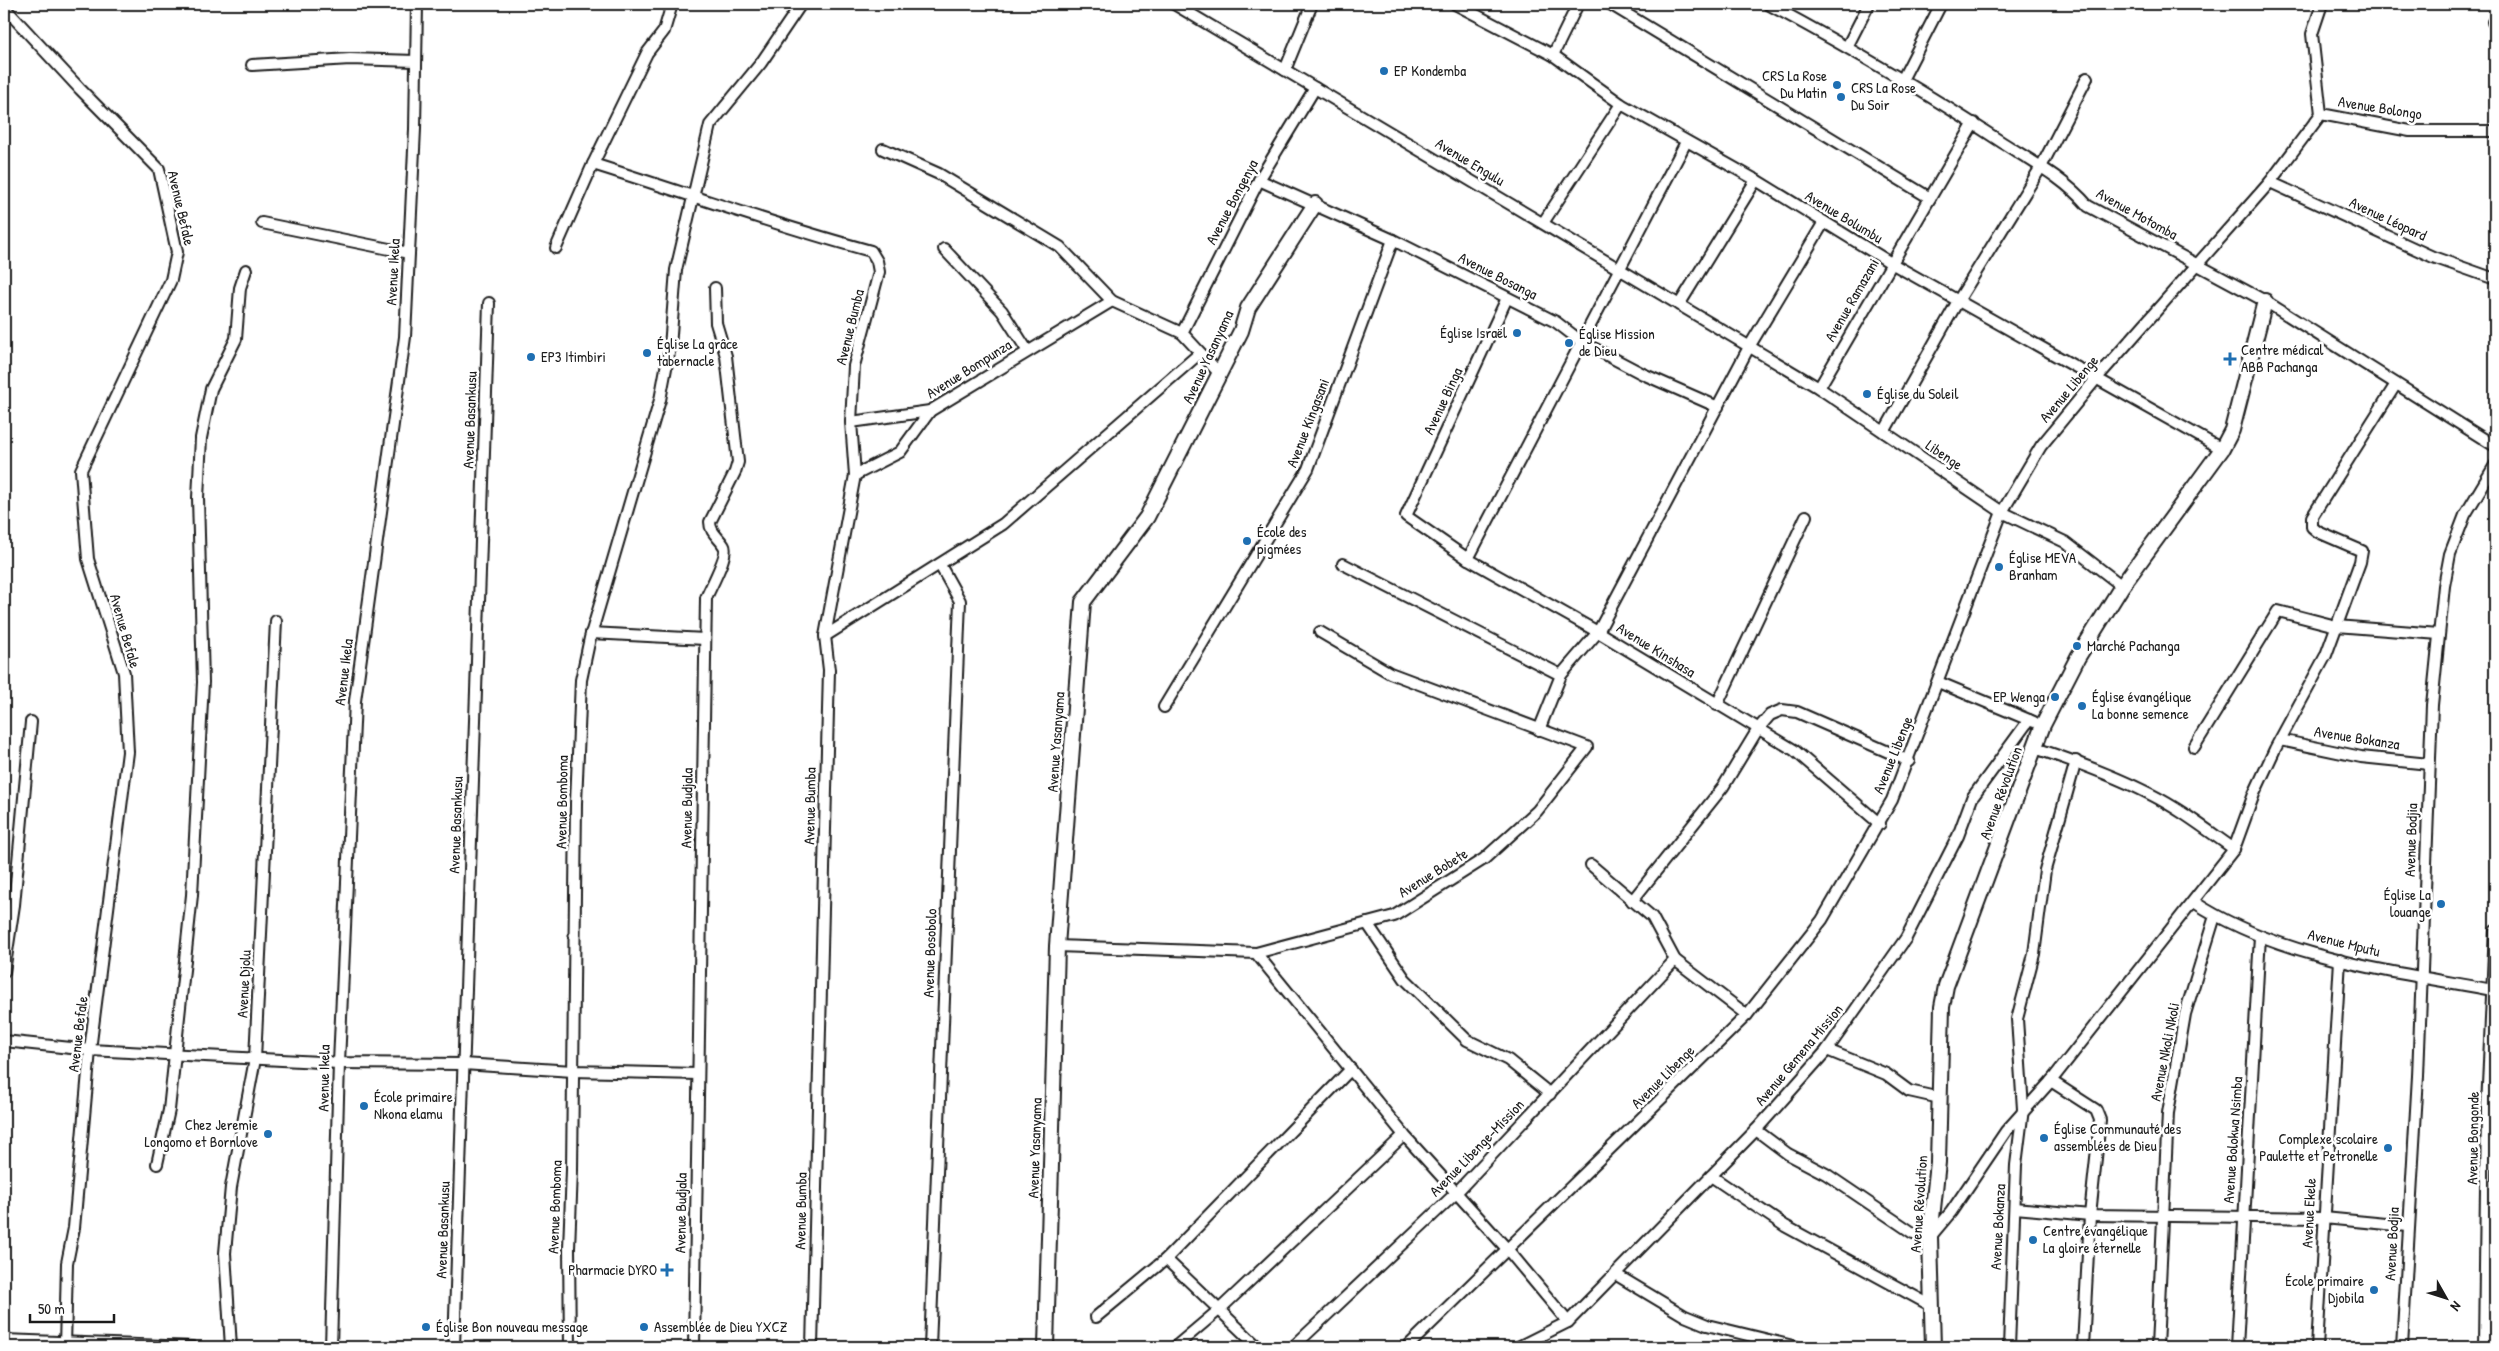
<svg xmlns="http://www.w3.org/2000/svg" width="2499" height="1351" font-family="'Patrick Hand',sans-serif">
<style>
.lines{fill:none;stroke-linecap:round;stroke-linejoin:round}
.street-casing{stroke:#1c1c1c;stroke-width:14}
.secondary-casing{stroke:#1c1c1c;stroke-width:18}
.street{stroke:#fff;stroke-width:10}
.secondary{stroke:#fff;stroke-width:14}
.poi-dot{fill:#1f6fb2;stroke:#fff;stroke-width:2}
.labels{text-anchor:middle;stroke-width:5;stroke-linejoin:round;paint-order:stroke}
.poi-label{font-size:15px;fill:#1c1c1c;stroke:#fff;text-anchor:start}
.street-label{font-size:15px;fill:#1c1c1c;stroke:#fff}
</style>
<rect width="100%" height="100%" fill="#fff"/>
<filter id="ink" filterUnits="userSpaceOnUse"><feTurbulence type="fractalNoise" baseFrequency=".02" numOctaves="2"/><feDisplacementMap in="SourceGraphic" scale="10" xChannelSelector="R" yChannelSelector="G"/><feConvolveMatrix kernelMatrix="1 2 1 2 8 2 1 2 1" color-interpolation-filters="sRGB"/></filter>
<g filter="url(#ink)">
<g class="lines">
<defs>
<g id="street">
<path d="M1174 4 1819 388 2002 512 2065 542 2122 586"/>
<path d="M1455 4 1553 55 1621 104 1756 180 1891 263 2222 449"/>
<path d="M1610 4 1930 198"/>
<path d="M1768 4C1848 47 1927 93 2003 143 2033 162 2065 179 2088 206L2265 301 2495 446"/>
<path d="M4 7 80 89 159 169 177 252 171 280 81 470 88 559 124 673 128 752 90 1050 74 1228 67 1263 65 1347"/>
<path d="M2493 22 2495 21"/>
<path d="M1847 47 1869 4"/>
<path d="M1553 55 1578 4"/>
<path d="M252 65 350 59 416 61"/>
<path d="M1285 70 1312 4"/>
<path d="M1902 80 1941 4"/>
<path d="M2321 114 2410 131H2495"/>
<path d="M2321 114 2312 34 2322 4"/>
<path d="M883 149 939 174 1060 247 1112 301 1182 333 1220 374"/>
<path d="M593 164C686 193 777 226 871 251L877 261 879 272 854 366 851 422 855 475 825 636 829 670 812 1347"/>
<path d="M1259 180 1393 240 1556 322 1582 342 1643 374 1718 407"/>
<path d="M2270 182 2433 257 2495 279"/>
<path d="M262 223 409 253"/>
<path d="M1543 223 1621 104"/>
<path d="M556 248 593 164 647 53 664 31 672 4"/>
<path d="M944 249 1002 311 1027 350"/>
<path d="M1507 298 1406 516 1468 559 1598 632 1794 750 1880 824"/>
<path d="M1679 305 1756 180"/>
<path d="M1182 333 1259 180 1315 88"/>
<path d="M1819 388 1974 123"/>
<path d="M851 422 930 411"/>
<path d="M1884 432 1958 301 2041 167 2087 78"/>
<path d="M855 475 900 452 930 411 1112 301"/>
<path d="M1468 559 1686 142"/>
<path d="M1343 564 1561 675 1598 632 1749 347 1824 222"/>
<path d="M591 633 705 639"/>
<path d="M825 636 1003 524 1200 353"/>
<path d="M1938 682 2034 722"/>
<path d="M1717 705 1806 516"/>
<path d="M1164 707 1308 469 1393 240"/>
<path d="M1539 730 1561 675"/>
<path d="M2280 740 2361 757 2429 764"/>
<path d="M2194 747 2278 611 2336 626 2439 634"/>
<path d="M2035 748C2074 761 2113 775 2150 794 2180 809 2207 830 2234 849"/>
<path d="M1591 865 1652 917 1675 960 1747 1015"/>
<path d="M1632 901 1723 787 1758 729 1770 715 1782 710 1797 712 1909 761"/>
<path d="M2194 902C2279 958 2395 972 2493 990"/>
<path d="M1367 923 1405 979 1467 1040 1508 1060 1550 1094"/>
<path d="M1057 946 1256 953 1404 1135 1508 1250 1568 1322"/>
<path d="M1256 953 1394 916 1484 859 1537 811 1587 747 1390 673 1320 632"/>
<path d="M4 972 14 905 31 722"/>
<path d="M4 1041 90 1050 339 1063 463 1064 573 1071 698 1074"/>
<path d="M1827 1050 1886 1074 1909 1091 1940 1098"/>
<path d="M2051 1081 2096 1110 2100 1120 2090 1215 2083 1347"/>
<path d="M1756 1130 1788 1154 1826 1174 1913 1233 1930 1237 1951 1212 2006 1131 2051 1081 2234 849 2254 794 2275 749 2326 655 2360 562 2362 551 2318 532 2312 527V517L2396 384"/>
<path d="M157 1164 169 1110 192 895 203 682 198 498 201 438 211 389 236 339 240 288 246 270"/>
<path d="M1711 1176 1785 1226 1932 1306"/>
<path d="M2015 1208 2090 1215 2324 1218 2407 1226"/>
<path d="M1166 1259 1258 1347"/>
<path d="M1615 1274 1685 1316 1707 1325 1797 1347"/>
<path d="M1096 1317 1166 1259 1351 1069"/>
<path d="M4 1340 192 1347"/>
<path d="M231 1347 225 1253 231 1187 255 1059 276 621"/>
<path d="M331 1347 339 1063 355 701 405 337 415 129 417 4"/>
<path d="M454 1347 489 303"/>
<path d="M570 1347 569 1248 572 1170 576 803 581 680 590 638 660 400 670 347 676 270 710 125 761 63 801 4"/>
<path d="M694 1347 706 598C710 588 729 554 724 546 719 537 710 533 710 522L735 472 738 462 726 356 716 323 715 288"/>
<path d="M930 1347 960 601 940 565"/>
<path d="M1175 1347 1220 1309 1404 1135"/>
<path d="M1293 1347 1455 1194 1675 960"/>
<path d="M1407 1347 1747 1015 1822 920 1892 800 2002 512 2041 446 2096 379 2270 182 2321 114"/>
<path d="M1518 1347 1568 1322 1756 1130 1827 1050 1906 938 1958 836 1972 798 2029 720"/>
<path d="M2009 1347 2016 1165 2023 1109 2017 1019 2034 954 2045 870 2076 761"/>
<path d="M2157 1347 2168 1113 2185 1014 2215 916"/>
<path d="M2237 1347 2260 936"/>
<path d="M2317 1347 2340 960"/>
<path d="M2402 1347 2418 1076 2432 705 2444 586 2450 554 2465 515 2495 465"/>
<path d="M2484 1347 2487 1107 2495 930"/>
</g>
<g id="secondary">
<path d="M1046 1347 1057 946 1083 602 1147 517 1241 331 1248 308 1315 204"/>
<path d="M1933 1347 1930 1237 1938 1162 1942 1007 1946 986 2043 725 2078 657 2122 586 2222 449 2232 430 2265 301"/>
</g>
</defs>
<use href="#street" class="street-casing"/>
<use href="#secondary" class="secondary-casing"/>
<use href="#street" class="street"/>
<use href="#secondary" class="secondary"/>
</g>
</g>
<g class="poi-dot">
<circle cx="1384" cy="71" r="5"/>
<circle cx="1837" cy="85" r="5"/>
<circle cx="1841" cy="97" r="5"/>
<circle cx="1517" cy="333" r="5"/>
<circle cx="1569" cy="343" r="5"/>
<circle cx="647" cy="353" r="5"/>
<circle cx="531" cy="357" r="5"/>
<path d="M2227.5 351.5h5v5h5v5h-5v5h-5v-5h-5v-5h5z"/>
<circle cx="1867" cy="394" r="5"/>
<circle cx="1247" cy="541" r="5"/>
<circle cx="1999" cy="567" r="5"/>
<circle cx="2077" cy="646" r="5"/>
<circle cx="2055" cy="697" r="5"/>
<circle cx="2082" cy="706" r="5"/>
<circle cx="2441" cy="904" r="5"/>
<circle cx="364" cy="1106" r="5"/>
<circle cx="268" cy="1134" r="5"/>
<circle cx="2044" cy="1138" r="5"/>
<circle cx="2388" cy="1148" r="5"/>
<circle cx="2033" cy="1240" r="5"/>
<path d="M664.5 1262.5h5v5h5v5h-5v5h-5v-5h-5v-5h5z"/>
<circle cx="2374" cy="1290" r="5"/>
<circle cx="426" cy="1327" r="5"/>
<circle cx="644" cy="1327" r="5"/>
</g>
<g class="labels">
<g class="poi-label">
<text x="1394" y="76">EP Kondemba</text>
<text x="1827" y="81" text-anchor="end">CRS La Rose<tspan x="1827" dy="17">Du Matin</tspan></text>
<text x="1851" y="93">CRS La Rose<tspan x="1851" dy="17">Du Soir</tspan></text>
<text x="1507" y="338" text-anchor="end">Église Israël</text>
<text x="1579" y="339">Église Mission<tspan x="1579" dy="17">de Dieu</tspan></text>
<text x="657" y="349">Église La grâce<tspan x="657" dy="17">tabernacle</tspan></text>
<text x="2241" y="355">Centre médical<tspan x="2241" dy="17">ABB Pachanga</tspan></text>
<text x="541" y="362">EP3 Itimbiri</text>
<text x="1877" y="399">Église du Soleil</text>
<text x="1257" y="537">École des<tspan x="1257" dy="17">pigmées</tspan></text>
<text x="2009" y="563">Église MEVA<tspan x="2009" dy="17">Branham</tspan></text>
<text x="2087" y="651">Marché Pachanga</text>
<text x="2045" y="702" text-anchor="end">EP Wenga</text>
<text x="2092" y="702">Église évangélique<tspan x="2092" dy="17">La bonne semence</tspan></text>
<text x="2431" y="900" text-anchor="end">Église La<tspan x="2431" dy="17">louange</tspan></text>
<text x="374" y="1102">École primaire<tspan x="374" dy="17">Nkona elamu</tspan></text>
<text x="258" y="1130" text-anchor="end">Chez Jeremie<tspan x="258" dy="17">Longomo et Bornlove</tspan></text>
<text x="2054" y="1134">Église Communauté des<tspan x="2054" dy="17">assemblées de Dieu</tspan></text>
<text x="2378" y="1144" text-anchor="end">Complexe scolaire<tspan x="2378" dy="17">Paulette et Petronelle</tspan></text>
<text x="2043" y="1236">Centre évangélique<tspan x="2043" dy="17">La gloire éternelle</tspan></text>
<text x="657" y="1275" text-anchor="end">Pharmacie DYRO</text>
<text x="2364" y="1286" text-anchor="end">École primaire<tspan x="2364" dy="17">Djobila</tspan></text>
<text x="436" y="1332">Église Bon nouveau message</text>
<text x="654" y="1332">Assemblée de Dieu YXCZ</text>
</g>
<g class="street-label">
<text transform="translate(2380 108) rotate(9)" y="5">Avenue Bolongo</text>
<text transform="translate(1470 162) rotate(31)" y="5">Avenue Engulu</text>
<text transform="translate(1232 202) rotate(-62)" y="5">Avenue Bongenya</text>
<text transform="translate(181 208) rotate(77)" y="5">Avenue Befale</text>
<text transform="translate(2137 214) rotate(29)" y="5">Avenue Motomba</text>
<text transform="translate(1844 217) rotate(31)" y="5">Avenue Bolumbu</text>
<text transform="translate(2388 219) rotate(25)" y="5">Avenue Léopard</text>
<text transform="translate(393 272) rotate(-87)" y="5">Avenue Ikela</text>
<text transform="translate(1498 276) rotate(27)" y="5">Avenue Bosanga</text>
<text transform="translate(1852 300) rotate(-60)" y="5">Avenue Ramazani</text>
<text transform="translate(850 327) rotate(-76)" y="5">Avenue Bumba</text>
<text transform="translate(1208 357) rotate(-65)" y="5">Avenue Yasanyama</text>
<text transform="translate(969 369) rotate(-32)" y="5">Avenue Bompunza</text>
<text transform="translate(2069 389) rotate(-50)" y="5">Avenue Libenge</text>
<text transform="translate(1443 401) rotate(-65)" y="5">Avenue Binga</text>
<text transform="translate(470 420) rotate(-88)" y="5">Avenue Basankusu</text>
<text transform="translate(1308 423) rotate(-69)" y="5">Avenue Kingasani</text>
<text transform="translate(1944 455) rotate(34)" y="5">Libenge</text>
<text transform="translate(125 631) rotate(74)" y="5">Avenue Befale</text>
<text transform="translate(1656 650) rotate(32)" y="5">Avenue Kinshasa</text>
<text transform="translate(344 672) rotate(-83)" y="5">Avenue Ikela</text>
<text transform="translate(2357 738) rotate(9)" y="5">Avenue Bokanza</text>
<text transform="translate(1056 742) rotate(-86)" y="5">Avenue Yasanyama</text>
<text transform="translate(1893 755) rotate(-68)" y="5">Avenue Libenge</text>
<text transform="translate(2001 793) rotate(-70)" y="5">Avenue Révolution</text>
<text transform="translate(562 802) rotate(-89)" y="5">Avenue Bomboma</text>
<text transform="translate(810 806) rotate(-89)" y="5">Avenue Bumba</text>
<text transform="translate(687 808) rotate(-89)" y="5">Avenue Budjala</text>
<text transform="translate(456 825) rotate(-88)" y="5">Avenue Basankusu</text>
<text transform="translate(2411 840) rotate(-88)" y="5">Avenue Bodjia</text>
<text transform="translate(1433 873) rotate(-32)" y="5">Avenue Bobete</text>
<text transform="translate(2344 943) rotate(14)" y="5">Avenue Mputu</text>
<text transform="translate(930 953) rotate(-88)" y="5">Avenue Bosobolo</text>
<text transform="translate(244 984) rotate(-87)" y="5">Avenue Djolu</text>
<text transform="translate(78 1034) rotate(-83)" y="5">Avenue Befale</text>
<text transform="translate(2165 1052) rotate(-79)" y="5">Avenue Nkoli Nkoli</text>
<text transform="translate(1799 1055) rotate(-50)" y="5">Avenue Gemena Mission</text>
<text transform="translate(1663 1077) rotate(-45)" y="5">Avenue Libenge</text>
<text transform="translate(324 1078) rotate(-89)" y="5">Avenue Ikela</text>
<text transform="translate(2473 1138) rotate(-89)" y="5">Avenue Bongonde</text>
<text transform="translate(2233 1140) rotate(-86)" y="5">Avenue Bolokwa Nsimba</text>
<text transform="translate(1035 1148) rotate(-88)" y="5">Avenue Yasanyama</text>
<text transform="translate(1477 1148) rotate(-46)" y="5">Avenue Libenge-Mission</text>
<text transform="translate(1919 1204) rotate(-86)" y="5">Avenue Révolution</text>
<text transform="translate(555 1207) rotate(-88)" y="5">Avenue Bomboma</text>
<text transform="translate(801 1211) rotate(-89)" y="5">Avenue Bumba</text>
<text transform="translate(681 1213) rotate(-89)" y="5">Avenue Budjala</text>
<text transform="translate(2309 1213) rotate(-87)" y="5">Avenue Ekele</text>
<text transform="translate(1998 1227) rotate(-87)" y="5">Avenue Bokanza</text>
<text transform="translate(443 1230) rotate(-88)" y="5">Avenue Basankusu</text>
<text transform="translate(2392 1244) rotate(-87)" y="5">Avenue Bodjia</text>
</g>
</g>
<rect width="2499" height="1351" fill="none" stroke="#fff" stroke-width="20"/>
<rect x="10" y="10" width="2479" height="1331" fill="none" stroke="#1c1c1c" stroke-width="2" filter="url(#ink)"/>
<g transform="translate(2446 1298) rotate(129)" stroke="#ffffff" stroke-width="4" paint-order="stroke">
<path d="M0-4L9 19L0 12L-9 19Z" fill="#1c1c1c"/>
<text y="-8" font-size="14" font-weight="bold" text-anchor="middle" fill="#1c1c1c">N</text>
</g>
<path d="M30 1314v8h84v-8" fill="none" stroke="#1c1c1c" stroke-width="2.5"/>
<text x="38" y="1314" font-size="15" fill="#1c1c1c" stroke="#ffffff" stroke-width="4" paint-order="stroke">50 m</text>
</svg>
